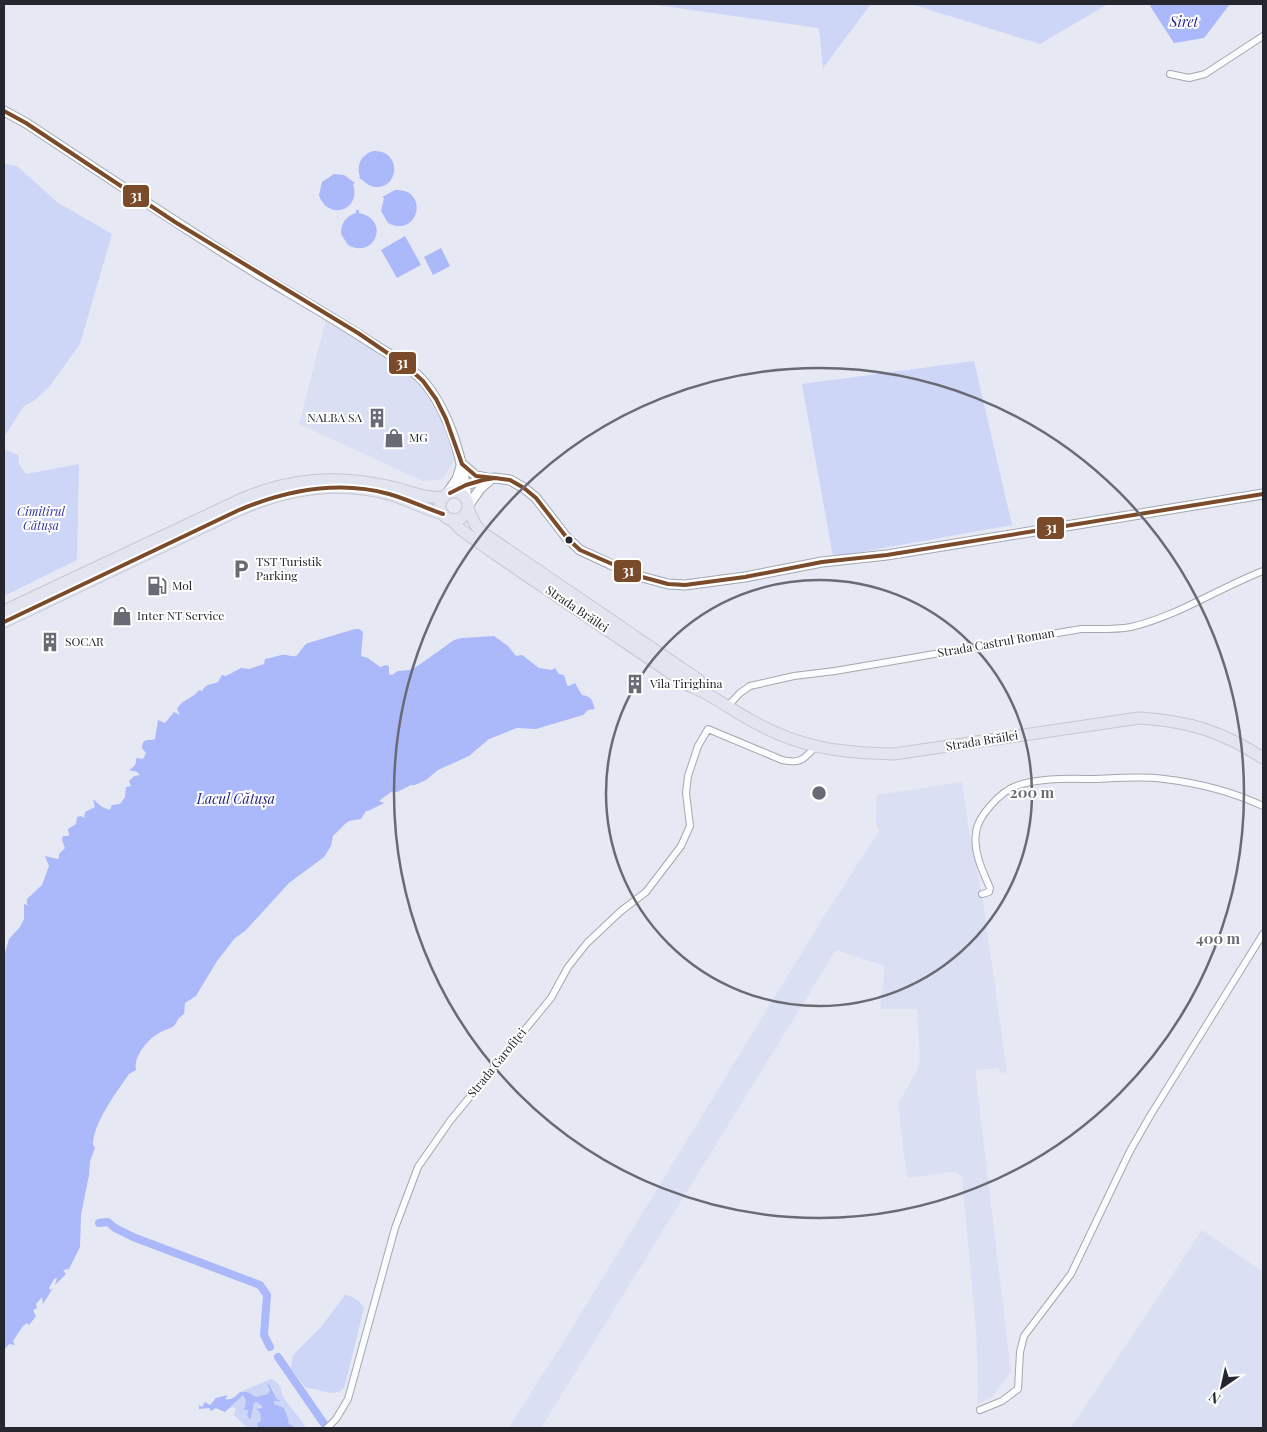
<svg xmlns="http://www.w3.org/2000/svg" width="1267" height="1432" font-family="'Playfair Display',serif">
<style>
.built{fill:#dadff3}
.green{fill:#ced6f8}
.water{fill:#abb8f9}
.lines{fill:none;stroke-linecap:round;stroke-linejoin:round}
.canal{stroke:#abb8f9;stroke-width:8}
.street-casing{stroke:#a5a7af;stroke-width:8}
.secondary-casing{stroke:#a5a7af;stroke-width:11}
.highway-casing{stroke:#c6c7cd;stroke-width:13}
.street{stroke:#fbfcfd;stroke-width:6}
.secondary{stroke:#fbfcfd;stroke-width:9}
.highway{stroke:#e2e4ef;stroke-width:11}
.bus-1-casing{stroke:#fff;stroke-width:8}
.bus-1{stroke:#7a4b2a;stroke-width:4}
.ring{fill:none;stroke:#696a73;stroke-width:2.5}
.bus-dot{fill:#25262e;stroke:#fff;stroke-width:2}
.labels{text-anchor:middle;stroke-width:4;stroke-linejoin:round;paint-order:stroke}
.poi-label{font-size:12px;fill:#25262e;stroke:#fff;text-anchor:start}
.park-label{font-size:12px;font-style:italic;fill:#313699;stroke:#fff}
.street-label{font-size:12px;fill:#25262e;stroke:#fff}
.water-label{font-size:14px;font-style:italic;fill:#252487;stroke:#fff}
.centre{fill:#696a73;stroke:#fff;stroke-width:2.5}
.ring-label{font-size:15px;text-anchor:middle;font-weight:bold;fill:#696a73;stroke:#fff;stroke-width:4;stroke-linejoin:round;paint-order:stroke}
.line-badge{stroke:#fff;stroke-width:2}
.badge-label{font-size:14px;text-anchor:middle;font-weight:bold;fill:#fff}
</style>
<rect width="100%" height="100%" fill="#e6e8f3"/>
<g class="built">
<path d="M326 320 403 369 424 390 444 426 455 459 443 479 423 481 299 424Z"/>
<path d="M962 782 969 831 982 894 1007 1072 1000 1073 999 1068 975 1070 1011 1372 993 1396 977 1405 978 1391 976 1328 962 1177 956 1172H952L907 1178 898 1104 918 1069 920 1059 917 1009H880L885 966 836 950 541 1428H508L553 1359 828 910 879 831 876 824 877 795Z"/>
<path d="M1202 1230 1263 1272V1428H1071Z"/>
</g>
<g class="green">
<path d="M649 4H871L823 68 819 28Z"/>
<path d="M911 4H1108L1040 44Z"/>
<path d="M4 164 17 166 57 202 112 234 80 344 49 387 34 401 24 406 4 437Z"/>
<path d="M974 361 1012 525 833 557 802 384Z"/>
<path d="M4 449 18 455 19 464 26 474 79 464 77 560 4 596Z"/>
<path d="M345 1295C351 1295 362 1302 364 1308L345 1385 343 1389 339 1392 331 1393 305 1387 291 1368 293 1355 321 1327Z"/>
<path d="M271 1379C281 1382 280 1390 284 1398 291 1409 300 1417 306 1428H296L288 1423 289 1421 284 1408 274 1404V1401H280L277 1399 273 1389 268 1384 267 1385 270 1391 268 1394 256 1397 248 1392H240Z"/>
<path d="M242 1395 246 1401 245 1407 250 1409 251 1416 254 1403 258 1402 262 1406 257 1409 260 1412 261 1422 258 1427 260 1428H247L234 1415 236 1408 232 1407 228 1409Z"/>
</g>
<g class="water">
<path d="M1152 4H1230L1204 38 1174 43 1150 6Z"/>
<path d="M373 151C402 149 400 189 375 187 368 186 363 180 359 178L360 177C356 165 361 155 373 151Z"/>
<path d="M334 174 344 175 355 183 353 184C362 211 327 221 319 195L322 182Z"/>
<path d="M395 190C430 188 419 239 388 223L381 211 384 198 382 197Z"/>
<path d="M356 210H359V213C391 219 375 260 348 245L341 234C341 223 346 216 356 213Z"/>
<path d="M405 236 421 265 397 278 381 250Z"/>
<path d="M441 248 450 266 433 275 424 257Z"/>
<path d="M355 629H359L363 632 361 656 368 658 380 667 386 665 389 666V674L392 675 398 671 410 670 419 665 454 640 462 638 494 636 508 646 516 656 522 655 539 668 552 670 555 668 559 674 564 675 567 685 569 686 575 683 582 695C593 697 592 701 595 709L588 710 583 715 536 729 517 728 489 739 469 756 438 770 426 780 415 785H411L397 792H391L379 801 384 803 368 811H366L361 819 349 821 345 824 333 836 331 846 324 857 289 883 245 931 235 938 217 961 196 996 185 1003 184 1014 179 1018 174 1026C169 1029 164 1030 159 1033 148 1039 133 1057 136 1070L129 1074C116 1093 93 1123 93 1145L95 1148 90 1161 89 1175 81 1215 80 1247 69 1269 63 1270 66 1274 55 1285 57 1278 54 1279 49 1288 50 1290 53 1288 43 1304 42 1297 36 1304 37 1308 33 1310 36 1316 29 1325 27 1323 23 1326 13 1341 15 1345 9 1344 4 1350V957L9 939 20 927 24 919V904L30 906 27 904V899L42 885 49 866 45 856 57 859 59 858V854L65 848 62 840 63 836H69L68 829 76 824 77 817 81 816 84 818 85 812 95 807 93 799 102 807 110 810 112 805 120 804 125 797 126 787 131 786 129 781 134 776 140 775 137 772 129 770C134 767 137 764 136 758L143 759 146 753 142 748C143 736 149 742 155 739L158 720 165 723 174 712 180 715 177 709C182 699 193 699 199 690L202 691C206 683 211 685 218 682L222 675 226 676 241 668 249 669 264 664 265 659C267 659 280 655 282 655 286 654 291 657 296 656 301 652 302 646 308 643Z"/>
<path d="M269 1384 277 1399 281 1401H274V1404L284 1408 289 1421 288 1423 296 1428H260L257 1425V1423L261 1421 260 1412 256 1409 261 1408 262 1406 257 1402 254 1403 251 1418 249 1419 247 1414 249 1410H244L246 1401 243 1395 225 1412 216 1408 211 1411 209 1408 199 1409V1405L202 1407 205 1402 210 1405 216 1398 228 1395 225 1399C231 1401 236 1396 240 1392H248L256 1397 268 1394 270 1390 267 1385Z"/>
</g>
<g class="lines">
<g class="canal">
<path d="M99 1223 108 1222 115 1228 133 1237 260 1285 267 1295 264 1335 270 1347"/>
<path d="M278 1357 327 1428"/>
</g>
<defs>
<g id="street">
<path d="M1170 74 1189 78 1205 74 1263 36"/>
<path d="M728 706 740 693 750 686 794 676 835 671 1081 629C1098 629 1114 630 1131 627 1178 616 1219 588 1263 571"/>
<path d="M982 894 989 892 990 888C983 872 973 852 976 833 977 817 1001 791 1016 786 1042 777 1070 779 1096 779 1118 778 1142 776 1164 779 1198 783 1233 792 1263 806"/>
<path d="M980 1410 1002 1401 1018 1389 1020 1352 1024 1336 1071 1274 1130 1151 1150 1116 1263 934"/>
<path d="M327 1428 336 1419 348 1399 395 1228 418 1167 450 1121 551 998 568 967 587 943 621 911 646 892 681 846 690 826 686 793 688 776 698 746 708 729 782 760C800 764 803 760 815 747"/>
</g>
<g id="secondary">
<path d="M4 111 26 123C105 175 183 228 263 277 300 299 337 320 373 344 391 355 410 366 424 382 450 413 464 463 467 501"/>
<path d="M462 464 476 476 487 478"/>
<path d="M448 492 457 479 461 466"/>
<path d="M450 493 466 485 483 480 495 478 510 480 524 488 536 498 567 538 580 550 610 564 642 577 668 584 685 585 745 577 822 562 887 555 1263 494"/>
<path d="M468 506 480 489 490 480"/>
</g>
<g id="highway">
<circle cx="454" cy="506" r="14"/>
<path d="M468 509 476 526 483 533 699 680 707 692"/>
<path d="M451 519 460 529 495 554 690 686C711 694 727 707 747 718 796 747 837 753 894 754L1139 718C1189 721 1221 731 1263 758"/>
<path d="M4 611 244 498C292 478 336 475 387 486 408 490 421 499 444 497"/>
<path d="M4 622 239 510C288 488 337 480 389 494 408 500 425 509 443 514"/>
</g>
</defs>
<use href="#street" class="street-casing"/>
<use href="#secondary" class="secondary-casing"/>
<use href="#highway" class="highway-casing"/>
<use href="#street" class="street"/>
<use href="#secondary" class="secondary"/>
<use href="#highway" class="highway"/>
<defs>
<g id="bus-1">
<path d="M4 111 26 123 175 222 358 333 405 365 423 381 436 399 446 419 462 464 476 476 495 478"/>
<path d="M450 493 466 485 483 480 495 478 510 480 524 488 536 498 567 538 580 550 642 577 668 584 685 585 745 577 822 562 887 555 1263 494"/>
<path d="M4 622 239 510C287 490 338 480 389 494 407 499 425 508 443 514"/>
</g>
</defs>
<use href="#bus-1" class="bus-1-casing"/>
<use href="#bus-1" class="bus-1"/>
</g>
<g class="ring">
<circle cx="819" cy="793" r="213"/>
<circle cx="819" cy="793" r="425"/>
</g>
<defs>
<symbol id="building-bare" viewBox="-9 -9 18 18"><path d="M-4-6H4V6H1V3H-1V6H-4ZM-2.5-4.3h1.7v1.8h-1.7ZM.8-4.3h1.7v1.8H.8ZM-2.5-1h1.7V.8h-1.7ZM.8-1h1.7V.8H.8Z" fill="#696a73" stroke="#fff" stroke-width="2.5" paint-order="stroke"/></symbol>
<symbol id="shop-bare" viewBox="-9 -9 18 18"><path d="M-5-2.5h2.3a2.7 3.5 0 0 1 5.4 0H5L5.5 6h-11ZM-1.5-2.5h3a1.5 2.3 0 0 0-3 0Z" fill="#696a73" stroke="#fff" stroke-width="2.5" paint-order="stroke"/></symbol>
<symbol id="parking-bare" viewBox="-9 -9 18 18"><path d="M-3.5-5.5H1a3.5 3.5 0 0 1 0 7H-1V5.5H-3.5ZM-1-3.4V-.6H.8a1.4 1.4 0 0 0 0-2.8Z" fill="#696a73" stroke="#fff" stroke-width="2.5" paint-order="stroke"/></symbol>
<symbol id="fuel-bare" viewBox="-9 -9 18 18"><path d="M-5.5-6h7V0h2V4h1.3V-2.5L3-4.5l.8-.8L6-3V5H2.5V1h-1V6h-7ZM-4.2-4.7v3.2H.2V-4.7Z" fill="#696a73" stroke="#fff" stroke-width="2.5" paint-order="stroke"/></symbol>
</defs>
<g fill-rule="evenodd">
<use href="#building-bare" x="363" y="404" width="28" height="28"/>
<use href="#shop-bare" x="380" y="424" width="28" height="28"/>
<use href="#parking-bare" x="227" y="555" width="28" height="28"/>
<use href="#fuel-bare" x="143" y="572" width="28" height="28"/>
<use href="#shop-bare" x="108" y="602" width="28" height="28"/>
<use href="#building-bare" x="36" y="628" width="28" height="28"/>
<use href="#building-bare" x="621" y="670" width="28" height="28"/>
</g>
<circle class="bus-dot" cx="569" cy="540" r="4.5"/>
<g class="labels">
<g class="poi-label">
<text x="362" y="422" text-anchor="end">NALBA SA</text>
<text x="409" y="442">MG</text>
<text x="256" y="566">TST Turistik<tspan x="256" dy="14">Parking</tspan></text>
<text x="172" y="590">Mol</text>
<text x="137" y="620">Inter NT Service</text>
<text x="65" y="646">SOCAR</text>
<text x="650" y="688">Vila Tirighina</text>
</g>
<g class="park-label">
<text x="41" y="516">Cimitirul<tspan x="41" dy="14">Cătușa</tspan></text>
</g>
<g class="street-label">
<text transform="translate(577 609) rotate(34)" y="4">Strada Brăilei</text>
<text transform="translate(996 643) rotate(-10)" y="4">Strada Castrul Roman</text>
<text transform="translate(982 741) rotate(-9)" y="4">Strada Brăilei</text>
<text transform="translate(497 1063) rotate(-51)" y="4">Strada Garofiței</text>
</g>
<g class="water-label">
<text x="1184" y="27">Siret</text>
<text x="236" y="804">Lacul Cătușa</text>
</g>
</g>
<circle cx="819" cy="793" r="8" class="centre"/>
<g class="ring-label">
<text x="1032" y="798">200 m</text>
<text x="1218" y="944">400 m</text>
</g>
<g class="line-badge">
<rect x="122" y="184" width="28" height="24" rx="5" fill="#7a4b2a"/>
<rect x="388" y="351" width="29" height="24" rx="5" fill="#7a4b2a"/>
<rect x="1036" y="516" width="29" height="24" rx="5" fill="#7a4b2a"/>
<rect x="613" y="559" width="29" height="24" rx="5" fill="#7a4b2a"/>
</g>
<g class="badge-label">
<text x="136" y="201">31</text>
<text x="402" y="368">31</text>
<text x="1051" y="533">31</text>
<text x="628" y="576">31</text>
</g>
<rect width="1267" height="1432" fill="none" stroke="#25262e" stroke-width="10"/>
<g transform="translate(1222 1387) rotate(214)" stroke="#ffffff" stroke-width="4" paint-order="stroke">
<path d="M0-4L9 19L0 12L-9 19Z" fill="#25262e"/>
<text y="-8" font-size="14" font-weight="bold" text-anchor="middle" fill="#25262e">N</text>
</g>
</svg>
